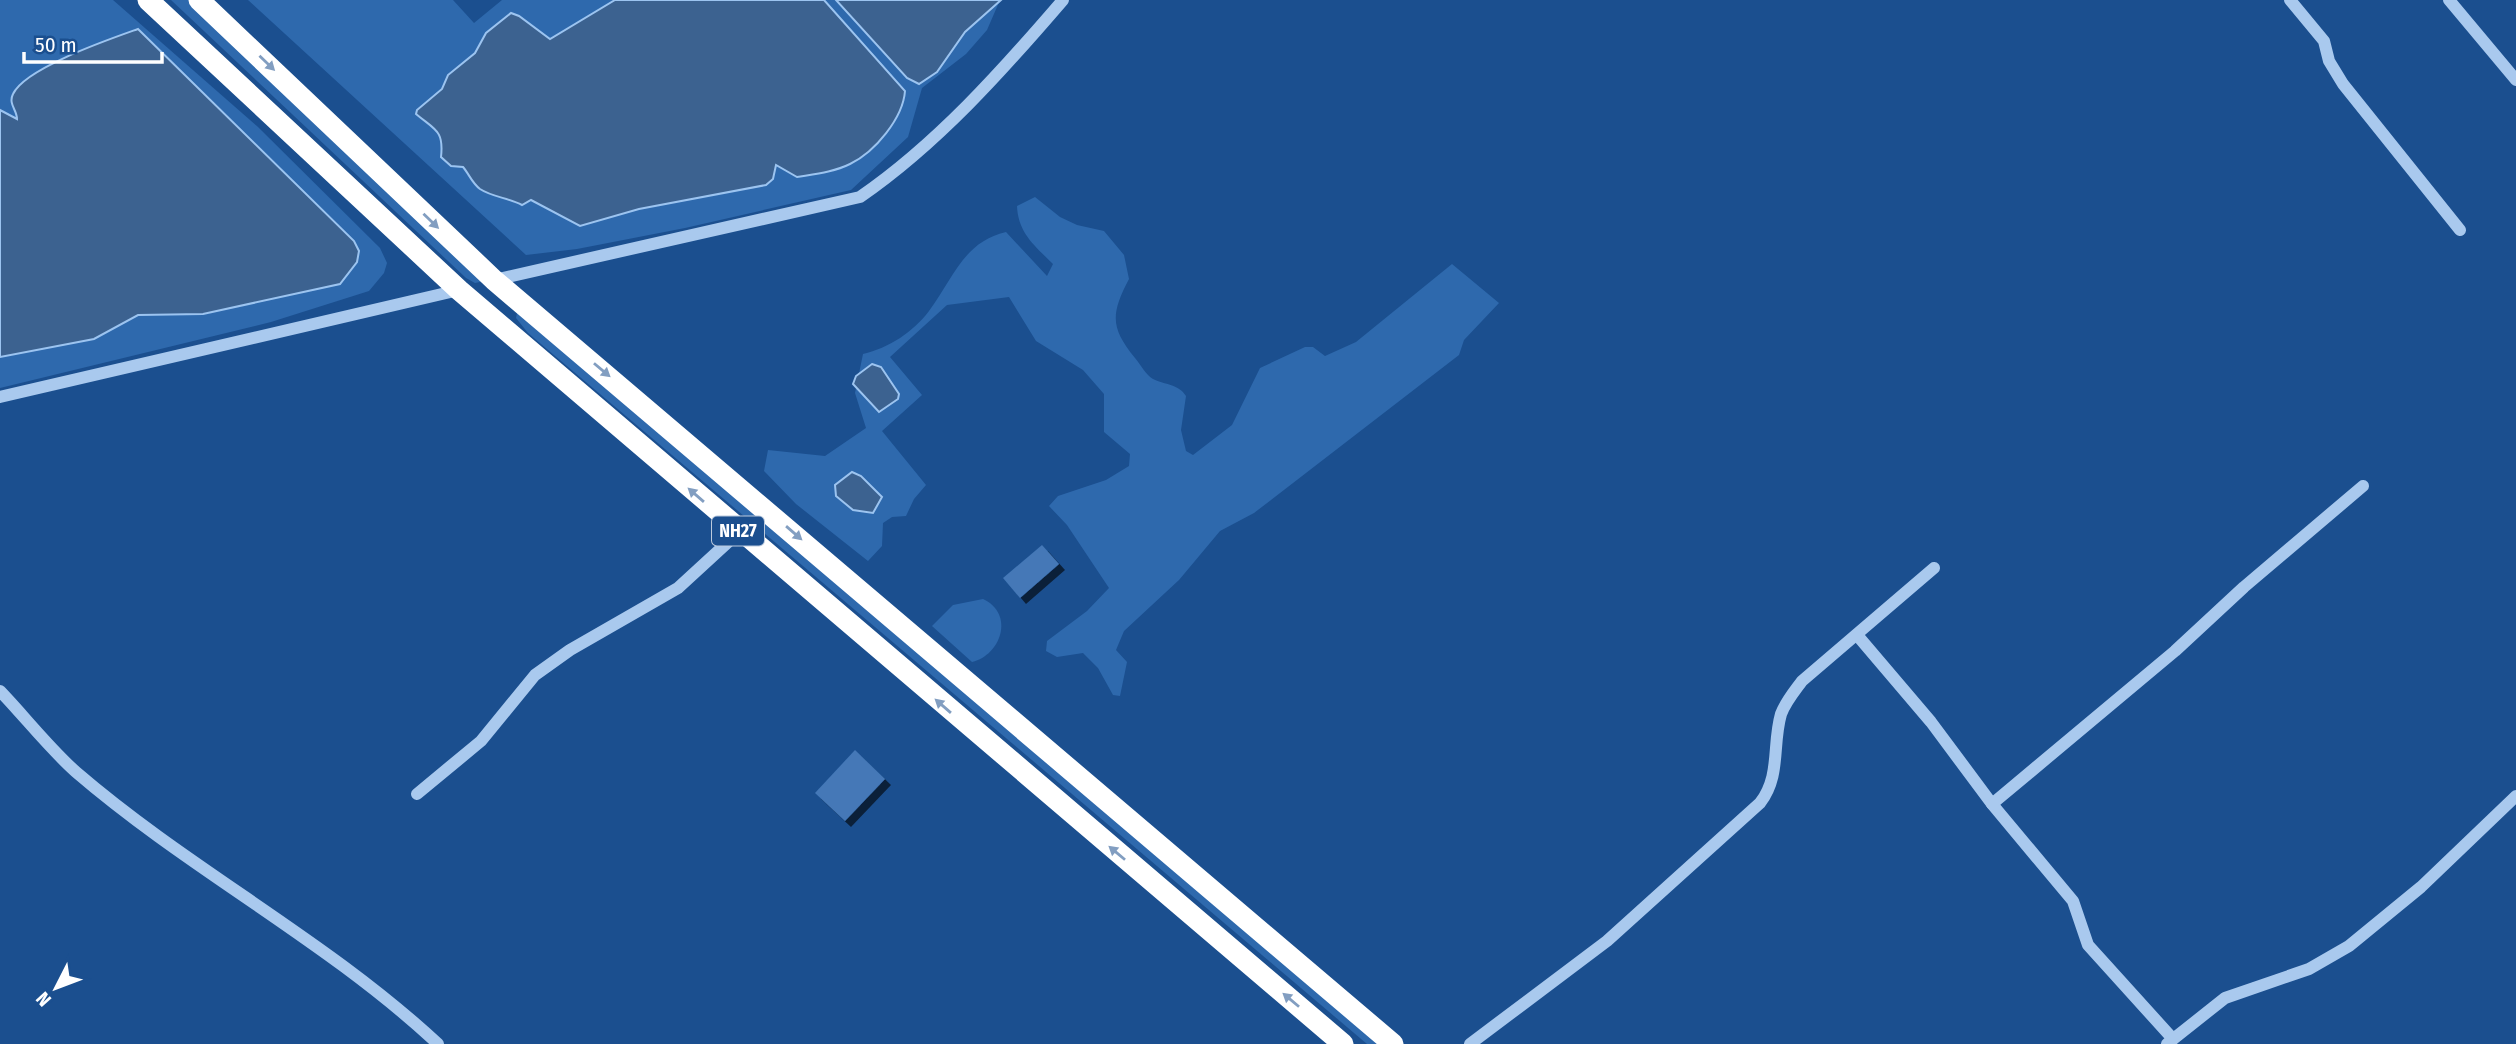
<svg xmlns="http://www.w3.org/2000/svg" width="2516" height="1044" font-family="'Fira Sans Condensed',sans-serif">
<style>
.green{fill:#2e69ad}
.water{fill:#3c6290;stroke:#9cc4f0;stroke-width:2}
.building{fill:#4478b7;filter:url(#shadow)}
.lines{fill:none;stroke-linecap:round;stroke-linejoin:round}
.minor{stroke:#a9c9ee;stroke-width:12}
.highway{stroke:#fff;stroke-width:21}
.oneway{fill:#829ec1}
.labels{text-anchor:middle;stroke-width:5;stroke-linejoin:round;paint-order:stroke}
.shield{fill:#1b4f8f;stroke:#bbcadd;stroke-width:2}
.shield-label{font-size:18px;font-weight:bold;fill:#fff}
</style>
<defs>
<filter id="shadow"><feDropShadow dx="6" dy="6" stdDeviation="0" flood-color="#0009"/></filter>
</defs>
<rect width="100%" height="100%" fill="#1b4f8f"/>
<g class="green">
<path d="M0 0H113L258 127 380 248 387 263 384 273 369 291 271 322 0 388Z"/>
<path d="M171 0H190L483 278 480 282 475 283 466 278Z"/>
<path d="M248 0H453L474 23 502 0H1000L987 30 966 54 922 88 908 137 851 190 685 228 577 249 526 255Z"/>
<path d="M1035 197 1060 217 1077 225 1104 231 1124 255 1129 279C1110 315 1111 328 1135 358 1141 365 1146 375 1153 379 1165 385 1179 384 1186 396L1181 430 1186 451 1193 455 1232 425 1260 368 1305 347H1313L1325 356 1356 342 1452 264 1499 303 1464 340 1459 355 1254 513 1220 531 1179 580 1124 631 1116 650 1127 662 1120 696 1113 695 1098 668 1083 653 1057 657 1046 651 1047 641 1087 611 1109 588 1067 525 1049 506 1058 496 1106 480 1129 466 1130 454 1104 432V394L1083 370 1036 341 1009 297 947 305 890 357 922 395 882 431 926 485 914 499 906 516 892 517 883 523 882 546 868 561 796 504 764 471 768 450 825 456 866 428 855 393 863 354C889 348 913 332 929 311 953 279 963 242 1006 232L1047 276 1053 264C1035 246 1018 233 1017 206Z"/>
<path d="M517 313 1388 1044H1367L528 333 516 318Z"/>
<path d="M983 599C1015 614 1001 655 972 662L932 626 953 605Z"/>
</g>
<g class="water">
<path d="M615 0H824L905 91C903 118 875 152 850 164 834 172 815 174 797 177L776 165 773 179 766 185 639 209 580 226 531 200 522 205C509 198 492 197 480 189 472 183 469 174 463 167L451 166 441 157C444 130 435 130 416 114L417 110 442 89 448 75 475 53 486 33 511 13 519 16 550 39Z"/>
<path d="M836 0H1001L965 32 937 72 919 84 907 78Z"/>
<path d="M138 29 354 241 359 251 357 262 340 284 203 314 138 315 94 339 0 357V110L17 119C17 110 8 104 13 94 25 68 110 39 138 29Z"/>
<path d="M872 364 881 367 899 394 898 399 879 412 853 384 856 376Z"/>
<path d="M852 472 861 476 882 497 873 513 853 510 836 496 835 485Z"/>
</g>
<g class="building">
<path d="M1042 545 1059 564 1020 598 1003 578Z"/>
<path d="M855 750 885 779 845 821 815 793Z"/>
</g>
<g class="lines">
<g class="minor">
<path d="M2290 0 2324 41 2329 61 2343 84 2460 230"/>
<path d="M2449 0 2516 80"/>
<path d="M494 280 860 197C937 144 1002 71 1063 0"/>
<path d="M0 397 459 290"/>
<path d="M1857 635 1931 722 1992 804 2073 901 2088 945 2173 1039"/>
<path d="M0 691C25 717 49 748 76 772 191 871 328 941 438 1044"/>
<path d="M417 794 481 741 535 675 570 650 678 588 739 532"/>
<path d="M1992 804 2175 651 2244 587 2363 486"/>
<path d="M1470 1044 1607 941 1760 803C1781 776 1772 745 1781 714 1786 701 1794 692 1802 681L1934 568"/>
<path d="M2167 1044 2225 998 2309 969 2349 946 2421 887 2516 796"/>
</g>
<g class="highway">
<path d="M148 0 459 290 1343 1044"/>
<path d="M199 0 494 280 1393 1044"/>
</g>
</g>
<defs><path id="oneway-solid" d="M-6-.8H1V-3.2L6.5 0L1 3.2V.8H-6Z" transform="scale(1.75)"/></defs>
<g class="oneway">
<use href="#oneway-solid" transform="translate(267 63) rotate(44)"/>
<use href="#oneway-solid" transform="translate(431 221) rotate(44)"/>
<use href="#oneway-solid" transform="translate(602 370) rotate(40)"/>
<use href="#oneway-solid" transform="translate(696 495) rotate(-139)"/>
<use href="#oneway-solid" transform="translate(794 533) rotate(41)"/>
<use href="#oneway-solid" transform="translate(943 706) rotate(-139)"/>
<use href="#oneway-solid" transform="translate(1117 853) rotate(-140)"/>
<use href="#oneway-solid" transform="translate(1291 1000) rotate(-140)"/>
</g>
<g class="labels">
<rect class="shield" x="712" y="516.5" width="52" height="29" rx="5"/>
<g class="shield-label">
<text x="738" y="537">NH27</text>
</g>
</g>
<g transform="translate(56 988) rotate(228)" stroke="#1b4f8f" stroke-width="5" paint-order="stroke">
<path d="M0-5L12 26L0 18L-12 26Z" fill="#ffffff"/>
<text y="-10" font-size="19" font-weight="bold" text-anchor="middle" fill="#ffffff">N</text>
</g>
<path d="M24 52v10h138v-10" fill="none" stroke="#ffffff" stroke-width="3.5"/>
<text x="35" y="52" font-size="21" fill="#ffffff" stroke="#1b4f8f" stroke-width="5" paint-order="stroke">50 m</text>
</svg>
